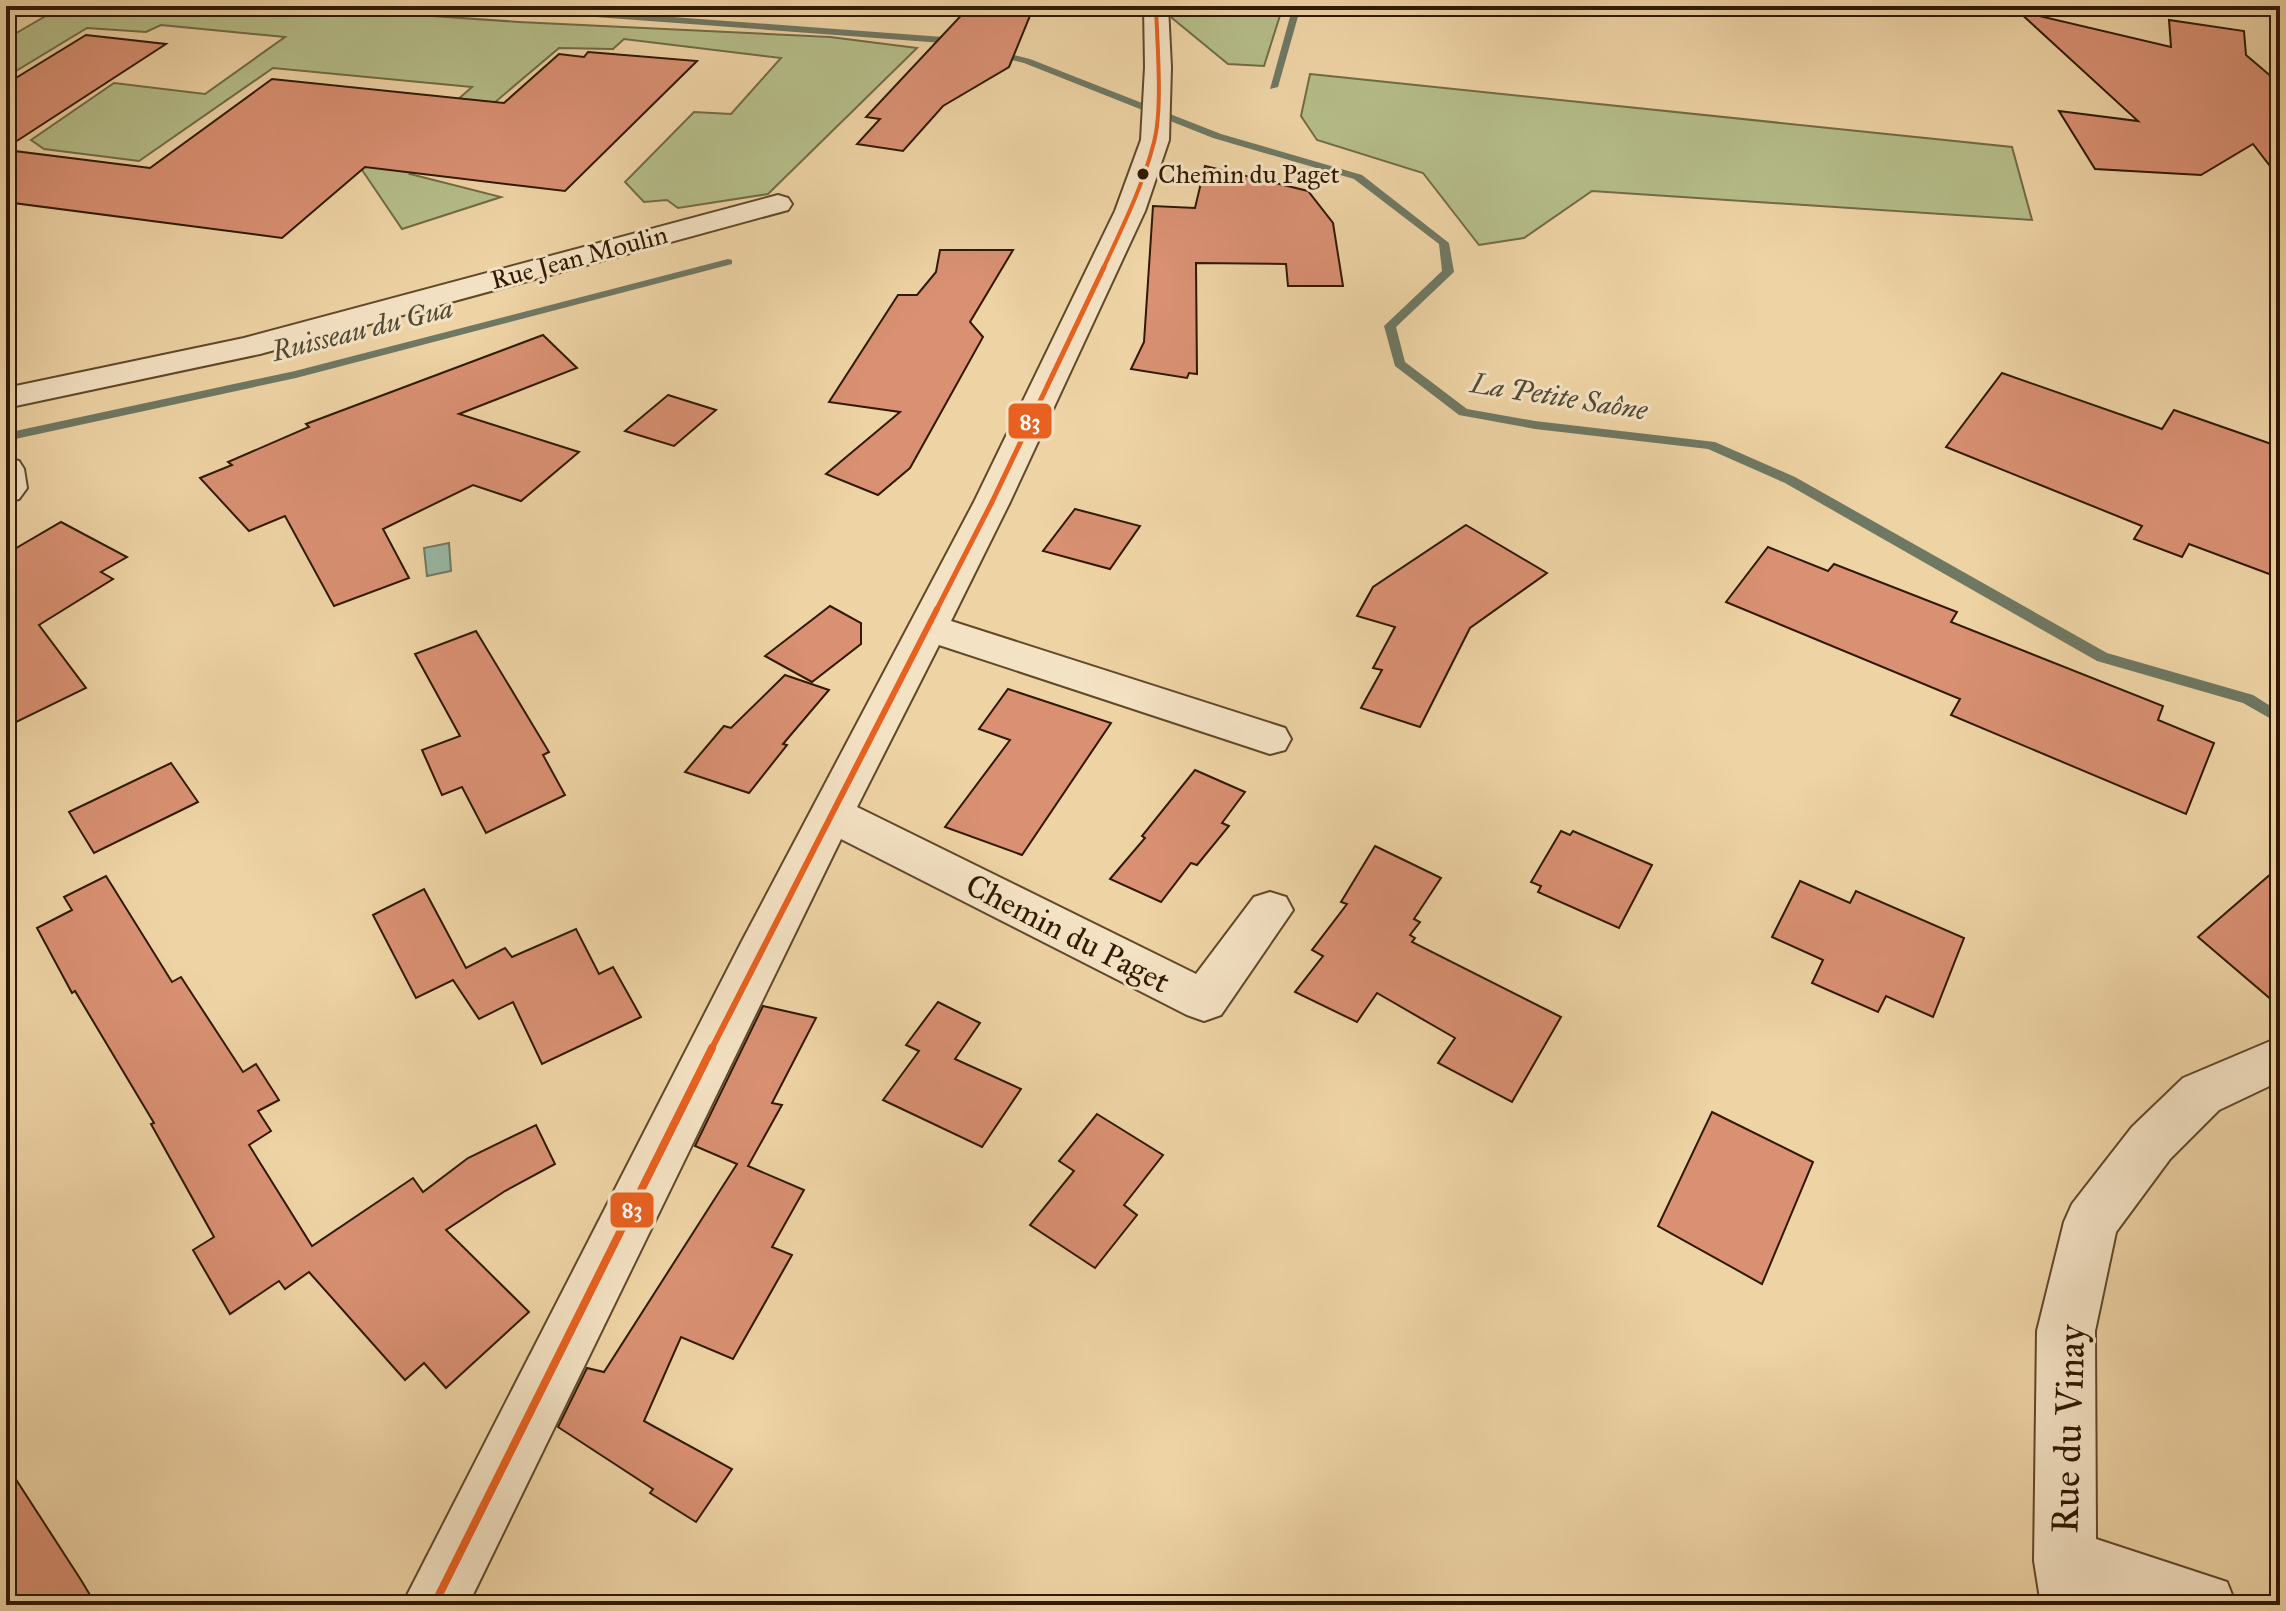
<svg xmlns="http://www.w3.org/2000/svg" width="2286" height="1611" font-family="'IM FELL Great Primer',serif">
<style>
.green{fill:#b5bd89;stroke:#726b44;stroke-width:2}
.water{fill:#99b8a5;stroke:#6f7863;stroke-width:2}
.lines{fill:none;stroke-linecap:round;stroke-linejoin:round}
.stream{fill:#6f7863;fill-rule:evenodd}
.building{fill:#d99073;stroke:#301900;stroke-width:2}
.street-casing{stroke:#604829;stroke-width:4}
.street{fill:#f4e2c4;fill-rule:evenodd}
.bus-1-far3-casing{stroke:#f4e2c4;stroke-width:8}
.bus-1-far2-casing{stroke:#f4e2c4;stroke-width:10}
.bus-1-far1-casing{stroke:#f4e2c4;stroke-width:12}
.bus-1-casing{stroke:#f4e2c4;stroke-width:14}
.bus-1-far3{stroke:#e86120;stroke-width:4}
.bus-1-far2{stroke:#e86120;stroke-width:5}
.bus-1-far1{stroke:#e86120;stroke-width:6}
.bus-1{stroke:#e86120;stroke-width:8}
.bus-dot{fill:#301900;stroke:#f4e2c4;stroke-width:3}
.labels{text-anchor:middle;stroke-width:6;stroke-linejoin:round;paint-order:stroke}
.far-bus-label{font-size:26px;fill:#301900;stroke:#f4e2c4;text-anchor:start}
.far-street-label{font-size:26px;fill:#301900;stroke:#f4e2c4}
.far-water-label{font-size:28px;font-style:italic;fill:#504932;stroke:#f4e2c4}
.street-label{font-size:32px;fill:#301900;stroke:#f4e2c4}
.near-street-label{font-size:38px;fill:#301900;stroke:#f4e2c4}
.line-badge{stroke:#f4e2c4;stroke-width:3}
.badge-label{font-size:22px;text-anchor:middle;font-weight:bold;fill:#fff}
</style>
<rect width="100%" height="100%" fill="#eed3a5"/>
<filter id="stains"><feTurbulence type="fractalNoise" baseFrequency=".0025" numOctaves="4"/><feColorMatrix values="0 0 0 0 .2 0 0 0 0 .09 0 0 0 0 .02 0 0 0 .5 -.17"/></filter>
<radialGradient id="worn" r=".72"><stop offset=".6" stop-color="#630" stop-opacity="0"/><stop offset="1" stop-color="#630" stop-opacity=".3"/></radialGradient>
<g class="green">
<path d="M63 6H289L519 22 830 37 917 48 768 194 678 208 667 200 644 202 625 182 694 112 731 114 781 58 624 39 613 49 559 48 410 174 501 197 402 229 360 167 406 145 472 87 273 68 139 161 44 149 31 140 114 83 205 94 285 37 161 25 146 32 87 28 6 77V39Z"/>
<path d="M1172 6H1283L1264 66 1228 64 1172 18Z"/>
<path d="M1310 74 2012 147 2032 220 1592 191 1524 238 1479 245 1423 173 1317 140 1301 116Z"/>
</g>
<path class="water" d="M449 543 451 571 427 576 424 548Z"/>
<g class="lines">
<g class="stream">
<path d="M485 6H524L943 37 965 44 960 47 943 43 489 9Z"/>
<path d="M1293 6H1301L1278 87 1270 89Z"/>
<path d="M994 50 1030 59 1221 134 1362 175 1449 243 1454 272 1396 327 1405 362 1467 409 1535 421 1715 442 1795 477 2107 653 2253 695 2280 712V724L2243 703 2097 661 1785 483 1708 449 1535 429 1459 415 1395 366 1384 326 1442 271 1439 244 1354 179 1213 138 1024 63 991 55 989 53Z"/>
<path d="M728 259 732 260V264L296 378 6 441V433L295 371Z"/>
</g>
</g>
<g class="building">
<path d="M970 6H1034L1009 67 943 106 903 151 857 144 880 119 866 117Z"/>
<path d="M2018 11 2171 47 2169 20 2244 31 2246 55 2280 84V179L2253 144 2201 175 2095 169 2059 111 2138 121Z"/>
<path d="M86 35 166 44 6 148V84Z"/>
<path d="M588 52 697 61 565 191 365 167 282 238 6 202V150L150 168 272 79 504 103 559 54 584 57Z"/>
<path d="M1205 166 1308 191 1333 223 1343 286H1288L1286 264 1196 263 1197 374 1189 373 1187 378 1131 369 1144 342 1153 206 1195 208Z"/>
<path d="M940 250H1013L970 322 983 337 910 468 878 495 826 474 900 412 829 402 898 295H917L936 272Z"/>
<path d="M543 335 577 368 459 414 579 452 521 501 473 485 383 529 409 578 334 606 285 516 249 531 200 478 232 465 228 462 309 427 306 424Z"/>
<path d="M2002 373 2162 429 2174 410 2280 447V578L2189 544 2182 557 2134 539 2142 526 1946 447Z"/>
<path d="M668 395 716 410 674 446 625 431Z"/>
<path d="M1075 509 1140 526 1110 569 1043 551Z"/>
<path d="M61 522 127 557 101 572 113 579 39 625 86 688 6 727V554Z"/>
<path d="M1466 525 1547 573 1470 628 1420 727 1361 708 1382 670 1373 668 1395 627 1357 616 1373 587Z"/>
<path d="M1768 547 1828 571 1834 564 1957 612 1951 622 2163 706 2158 720 2214 743 2186 814 1951 715 1960 699 1726 602Z"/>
<path d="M830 606 861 623V644L812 682 765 656Z"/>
<path d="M476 631 549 752 543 755 565 795 486 833 462 787 442 795 422 750 460 736 415 654Z"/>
<path d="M785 675 829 690 783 744 787 745 749 793 685 772 724 726 731 728Z"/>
<path d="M1008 689 1111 723 1022 855 945 827 1010 740 979 729Z"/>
<path d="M171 763 198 802 94 853 69 812Z"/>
<path d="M1195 770 1245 792 1222 823 1229 826 1197 865 1191 863 1161 902 1110 879 1145 838 1142 836Z"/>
<path d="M1561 831 1570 835 1573 831 1652 865 1619 928 1538 892 1541 886 1531 882Z"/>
<path d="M1375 846 1441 878 1414 919 1420 922 1410 935 1415 938 1412 942 1561 1017 1512 1102 1438 1063 1455 1038 1377 993 1357 1022 1295 992 1323 956 1312 950 1347 904 1341 902Z"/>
<path d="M2280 866V1007L2198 937Z"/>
<path d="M106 876 172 982 181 977 243 1072 256 1064 279 1100 258 1111 271 1131 249 1145 312 1246 413 1178 423 1192 468 1158 536 1125 555 1164 505 1191 446 1230 529 1312 446 1388 424 1363 405 1380 309 1272 285 1289 279 1281 230 1314 193 1250 214 1237 151 1124 154 1123 75 991 72 993 37 928 72 910 64 897Z"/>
<path d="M1800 881 1850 903 1856 891 1964 938 1933 1017 1886 996 1878 1012 1812 983 1823 960 1772 937Z"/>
<path d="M424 889 466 968 505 948 512 957 576 929 599 974 613 967 641 1017 542 1064 513 1002 479 1019 453 980 416 998 373 915Z"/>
<path d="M938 1002 980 1023 955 1059 1021 1089 982 1147 883 1100 919 1051 906 1045Z"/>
<path d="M763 1006 816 1018 772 1103 782 1105 748 1166 804 1190 772 1247 792 1255 733 1359 681 1337 644 1421 732 1469 696 1522 650 1493 653 1489 558 1427 587 1368 604 1372 737 1164 695 1146Z"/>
<path d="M1712 1112 1813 1162 1762 1284 1658 1226Z"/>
<path d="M1097 1114 1163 1155 1124 1205 1137 1215 1095 1268 1030 1225 1074 1171 1059 1161Z"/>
<path d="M6 1464 81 1580 96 1605H6Z"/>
</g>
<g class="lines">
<defs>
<g id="street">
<path d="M1144 6H1168L1171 67 1169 140 1145 211 1010 502 951 621 1285 728 1291 739 1285 750 1270 754 939 645 857 807 1196 974 1254 897 1270 892 1286 897 1293 910 1221 1015 1204 1021 1187 1015 841 839 468 1605H402L741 943 974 502 1115 211 1141 140 1145 67Z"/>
<path d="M778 195 788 198 792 204 788 210 260 354 6 408V388L244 338Z"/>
<path d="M6 458 19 461 24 469 27 488 19 499 6 502Z"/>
<path d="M2280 1037V1081L2219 1110 2170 1159 2116 1232 2095 1331 2096 1539 2227 1582 2236 1605H2041L2034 1561 2037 1331 2064 1222 2072 1204 2132 1127 2183 1078Z"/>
</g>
</defs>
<use href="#street" class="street-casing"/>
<use href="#street" class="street"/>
<defs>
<path id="bus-1-far3" d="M1103 269C1122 228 1143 186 1154 142 1163 108 1157 43 1156 6"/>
<path id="bus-1-far2" d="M936 611 992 502 1104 267"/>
<path id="bus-1-far1" d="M711 1050 937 609"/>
<path id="bus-1" d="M434 1605 712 1048"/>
</defs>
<use href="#bus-1-far3" class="bus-1-far3-casing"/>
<use href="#bus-1-far2" class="bus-1-far2-casing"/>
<use href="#bus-1-far1" class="bus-1-far1-casing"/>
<use href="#bus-1" class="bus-1-casing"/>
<use href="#bus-1-far3" class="bus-1-far3"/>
<use href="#bus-1-far2" class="bus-1-far2"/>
<use href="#bus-1-far1" class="bus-1-far1"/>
<use href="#bus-1" class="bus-1"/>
</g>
<circle class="bus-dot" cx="1143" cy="174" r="7"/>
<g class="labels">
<g class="far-bus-label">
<text x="1158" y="183">Chemin du Paget</text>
</g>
<g class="far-street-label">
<text transform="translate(579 257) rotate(-15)" y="9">Rue Jean Moulin</text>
</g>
<g class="far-water-label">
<text transform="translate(362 329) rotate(-14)" y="10">Ruisseau du Gua</text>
<text transform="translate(1559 396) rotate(9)" y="10">La Petite Saône</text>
</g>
<g class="street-label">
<text transform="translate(1068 933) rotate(27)" y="11">Chemin du Paget</text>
</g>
<g class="near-street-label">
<text transform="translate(2068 1429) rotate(-88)" y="13">Rue du Vinay</text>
</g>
</g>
<g class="line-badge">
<rect x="1007" y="402" width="46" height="38" rx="8" fill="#e86120"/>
<rect x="609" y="1191" width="46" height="38" rx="8" fill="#e86120"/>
</g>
<g class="badge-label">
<text x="1030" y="429">83</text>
<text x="632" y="1217">83</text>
</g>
<rect width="2286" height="1611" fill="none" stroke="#eed3a5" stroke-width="32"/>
<rect x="8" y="8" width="2270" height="1595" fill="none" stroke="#301900" stroke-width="4"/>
<rect x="16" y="16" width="2254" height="1579" fill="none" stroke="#301900" stroke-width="2"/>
<rect width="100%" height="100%" filter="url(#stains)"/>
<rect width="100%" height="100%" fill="url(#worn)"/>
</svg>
